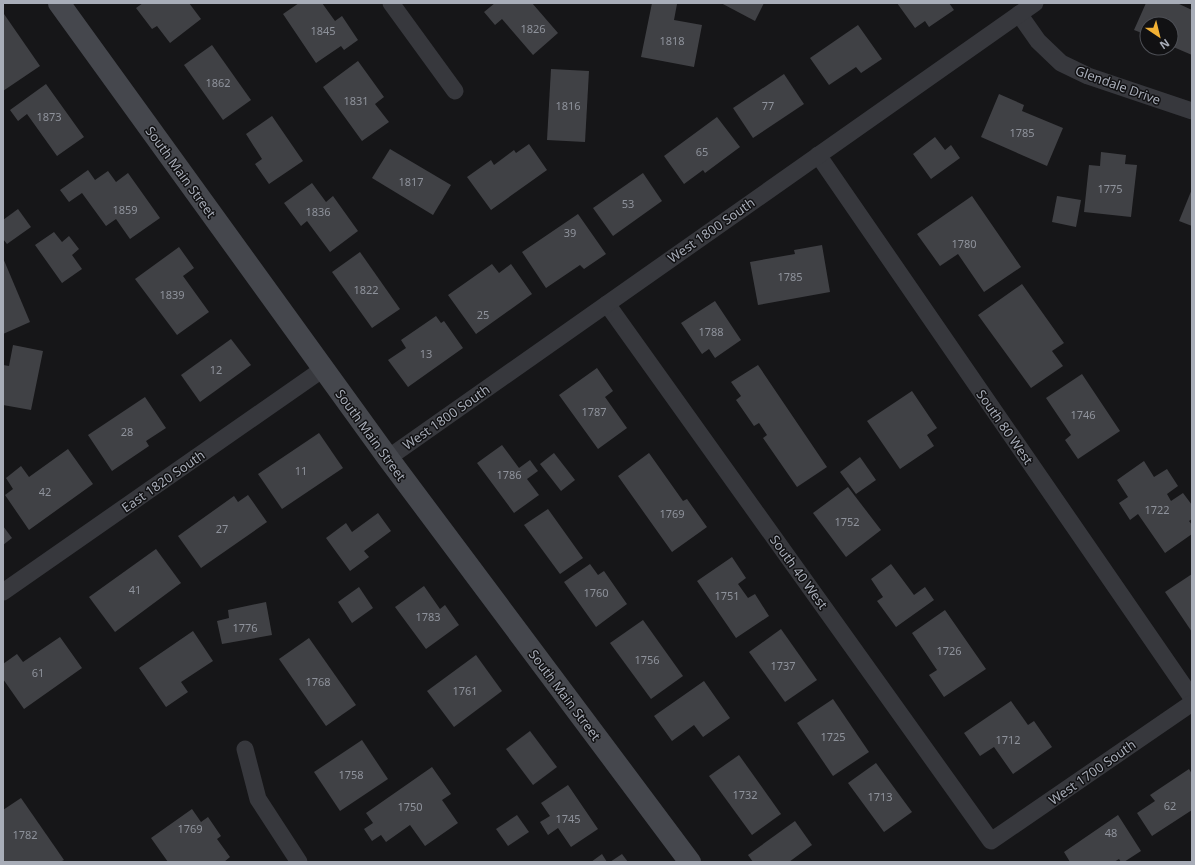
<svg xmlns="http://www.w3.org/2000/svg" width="1195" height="865" font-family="'Noto Sans',sans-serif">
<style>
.building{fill:#404145}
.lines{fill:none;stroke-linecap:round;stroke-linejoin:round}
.street{stroke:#37383d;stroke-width:17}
.secondary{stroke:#45474d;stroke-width:22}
.labels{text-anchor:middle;stroke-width:3;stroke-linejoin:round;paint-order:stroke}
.number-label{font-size:11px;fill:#8e929b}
.street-label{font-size:13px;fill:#a8adb8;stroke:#111113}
</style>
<rect width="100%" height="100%" fill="#161618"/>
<g class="building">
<path d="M143 3H189L201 19 170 43 157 26 152 29 136 8Z"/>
<path d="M299 3H322L335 21 342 16 358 40 344 50 341 46 316 63 283 14Z"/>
<path d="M495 3H532L558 33 533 55 502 19 495 25 484 12Z"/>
<path d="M652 3 677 4 674 20 702 25 694 67 641 57Z"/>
<path d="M721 3H764L755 21Z"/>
<path d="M897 3H949L954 10 929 27 925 21 915 28Z"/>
<path d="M1146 3H1177L1192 10V55L1171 46V24H1147V35L1134 30Z"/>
<path d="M4 14 40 66 3 91V15Z"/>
<path d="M858 25 882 59 861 73 856 67 829 85 810 58Z"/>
<path d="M212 45 251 100 223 120 184 65Z"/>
<path d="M358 61 384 97 375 104 389 122 362 141 323 87Z"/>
<path d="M551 69 589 71 585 142 547 140Z"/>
<path d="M784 74 804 104 753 138 733 108Z"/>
<path d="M46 84 84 137 57 156 27 114 18 121 10 110Z"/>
<path d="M999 94 1024 105 1022 111 1063 128 1047 166 981 137Z"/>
<path d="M272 116 303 161 269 184 255 164 262 159 246 134Z"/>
<path d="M717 117 740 147 705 173 703 170 684 184 664 156Z"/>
<path d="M935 137 945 150 951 145 960 158 931 179 913 154Z"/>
<path d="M529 144 547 170 491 210 467 177 491 160 494 165 514 150 516 153Z"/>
<path d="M390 149 451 185 433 215 372 178Z"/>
<path d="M1101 152 1126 155 1125 164 1137 165 1131 217 1084 212 1089 165 1100 166Z"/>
<path d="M88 170 95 180 108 171 116 182 128 173 160 218 130 239 116 219 106 226 82 193 69 202 60 190Z"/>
<path d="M643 173 662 201 613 236 593 208Z"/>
<path d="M312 183 326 202 333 196 358 231 330 252 307 221 301 226 284 203Z"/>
<path d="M1192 189V226L1179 221Z"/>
<path d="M972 196 1021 267 984 292 958 254 940 266 917 234Z"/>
<path d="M1057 196 1081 200 1076 227 1052 222Z"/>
<path d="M18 209 31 227 7 244 3 239V220Z"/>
<path d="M578 214 606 254 584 269 580 265 546 288 522 252Z"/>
<path d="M54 232 62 242 69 236 79 249 72 255 82 269 62 283 35 245Z"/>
<path d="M822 245 830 292 758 305 750 262 795 254 794 250Z"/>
<path d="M179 247 194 268 183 276 209 312 177 335 135 279Z"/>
<path d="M360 252 400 309 372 328 332 272Z"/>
<path d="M3 258 30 322 3 334Z"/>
<path d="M492 264 499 273 511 264 532 294 476 334 448 295Z"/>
<path d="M1022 284 1064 343 1052 351 1063 366 1031 388 978 315Z"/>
<path d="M715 301 741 340 715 358 709 349 702 354 681 323Z"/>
<path d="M436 316 441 323 444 321 463 348 408 387 388 360 406 348 401 340Z"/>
<path d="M231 339 251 365 200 402 181 375Z"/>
<path d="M13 345 43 351 31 410 3 405V365L9 366Z"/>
<path d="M758 365 827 467 797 487 763 438 767 435 759 423 754 426 736 400 741 396 731 382Z"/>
<path d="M597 368 613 391 605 397 627 428 598 449 559 395Z"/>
<path d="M1082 374 1120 431 1078 459 1065 440 1071 435 1046 398Z"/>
<path d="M912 391 937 428 927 435 934 446 900 469 867 421Z"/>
<path d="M145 397 166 428 146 441 149 446 112 471 88 435Z"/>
<path d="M319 433 343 468 282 509 258 474Z"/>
<path d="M502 445 519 468 530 460 538 471 527 479 539 495 514 513 477 463Z"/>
<path d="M68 449 93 484 29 530 5 495 13 489 6 478 21 466 29 477Z"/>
<path d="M554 453 575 480 561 491 540 464Z"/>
<path d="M649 453 683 501 687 499 707 527 672 552 618 476Z"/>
<path d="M860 457 876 480 856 494 840 472Z"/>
<path d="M1144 461 1154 477 1167 469 1178 486 1167 494 1171 501 1183 493 1192 505V519L1189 521 1192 525V534L1165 553 1138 514 1130 520 1119 503 1128 497 1117 480Z"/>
<path d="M848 487 881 530 846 557 813 513Z"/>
<path d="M248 495 267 522 201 568 178 536 234 496 238 502Z"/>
<path d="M548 509 583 558 560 574 524 525Z"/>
<path d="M378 513 391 531 364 551 369 557 350 571 326 538 346 523 352 532Z"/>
<path d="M3 526 12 538 3 545Z"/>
<path d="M156 549 181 583 115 632 89 597Z"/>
<path d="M732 557 746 578 738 584 748 598 755 594 769 616 736 638 697 581Z"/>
<path d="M590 564 598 575 604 571 627 604 596 627 564 582Z"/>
<path d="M891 564 914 595 925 587 934 600 896 627 877 601 883 597 871 579Z"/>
<path d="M1192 574V632L1165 592Z"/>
<path d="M424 586 440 609 445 605 459 625 426 649 395 607Z"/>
<path d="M359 587 373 608 352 623 338 602Z"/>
<path d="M266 602 272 635 222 644 217 621 229 618 228 610Z"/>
<path d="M945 610 986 669 944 697 929 675 937 670 912 633Z"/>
<path d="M643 620 683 676 651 699 610 643Z"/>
<path d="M781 629 817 680 785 702 749 652Z"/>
<path d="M193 631 213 661 181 682 188 692 166 707 139 668Z"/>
<path d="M60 637 82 668 24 709 3 679V664L17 654 23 662Z"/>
<path d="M309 638 356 705 326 726 279 659Z"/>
<path d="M476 655 502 691 454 727 427 691Z"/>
<path d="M704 681 730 718 703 737 694 725 672 741 654 716Z"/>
<path d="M833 699 869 752 833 776 797 723Z"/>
<path d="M1011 701 1028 725 1034 721 1052 747 1013 774 994 747 980 756 964 733Z"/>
<path d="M530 731 557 767 533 785 506 749Z"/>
<path d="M362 740 388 779 340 811 314 772Z"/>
<path d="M739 755 781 814 752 835 709 776Z"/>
<path d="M876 763 912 812 884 832 848 783Z"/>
<path d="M432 767 451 794 442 800 458 823 425 846 410 825 386 842 381 835 372 841 364 829 373 823 366 813Z"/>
<path d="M1189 769 1192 774V810L1152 836 1137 813 1155 801 1150 795Z"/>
<path d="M568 785 598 829 571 847 558 828 548 835 540 822 550 816 541 803Z"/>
<path d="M21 798 64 860 60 862H5L3 859V810Z"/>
<path d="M192 809 201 822 208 817 221 836 217 839 230 857 224 862H168L151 838Z"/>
<path d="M517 815 529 832 508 846 496 829Z"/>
<path d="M1118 815 1141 851 1124 862H1121L1119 859 1114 862H1070L1064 852Z"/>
<path d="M795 821 812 845 789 862H753L748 855Z"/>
<path d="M602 854 607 862H591Z"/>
<path d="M622 854 628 862H610Z"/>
</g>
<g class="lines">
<g class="street">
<path d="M391 3 455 91"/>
<path d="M1019 14 1038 41 1061 63 1088 76 1192 111"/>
<path d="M818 155 1192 698"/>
<path d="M607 304 991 841 1192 703"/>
<path d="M388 458 1035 3"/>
<path d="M3 592 323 369"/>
<path d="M245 749 258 799 299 862"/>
</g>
<path class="secondary" d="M59 3 388 458 690 862"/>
</g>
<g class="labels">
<g class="number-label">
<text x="533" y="33">1826</text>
<text x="323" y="35">1845</text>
<text x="672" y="45">1818</text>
<text x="218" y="87">1862</text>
<text x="356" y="105">1831</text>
<text x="568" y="110">1816</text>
<text x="768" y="110">77</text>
<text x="49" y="121">1873</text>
<text x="1022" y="137">1785</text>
<text x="702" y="156">65</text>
<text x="411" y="186">1817</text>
<text x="1110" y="193">1775</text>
<text x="628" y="208">53</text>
<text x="125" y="214">1859</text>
<text x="318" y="216">1836</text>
<text x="570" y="237">39</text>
<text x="964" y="248">1780</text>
<text x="790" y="281">1785</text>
<text x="366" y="294">1822</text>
<text x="172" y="299">1839</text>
<text x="483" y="319">25</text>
<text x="711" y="336">1788</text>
<text x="426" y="358">13</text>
<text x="216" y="374">12</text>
<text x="594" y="416">1787</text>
<text x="1083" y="419">1746</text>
<text x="127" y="436">28</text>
<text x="301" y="475">11</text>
<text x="509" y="479">1786</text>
<text x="45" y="496">42</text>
<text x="1157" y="514">1722</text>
<text x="672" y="518">1769</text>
<text x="847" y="526">1752</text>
<text x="222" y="533">27</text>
<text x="135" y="594">41</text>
<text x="596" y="597">1760</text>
<text x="727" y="600">1751</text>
<text x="428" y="621">1783</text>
<text x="245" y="632">1776</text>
<text x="949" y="655">1726</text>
<text x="647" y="664">1756</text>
<text x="783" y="670">1737</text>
<text x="38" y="677">61</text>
<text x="318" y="686">1768</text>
<text x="465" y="695">1761</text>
<text x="833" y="741">1725</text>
<text x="1008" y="744">1712</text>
<text x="351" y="779">1758</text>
<text x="745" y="799">1732</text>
<text x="880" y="801">1713</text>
<text x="1170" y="810">62</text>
<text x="410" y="811">1750</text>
<text x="568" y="823">1745</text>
<text x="190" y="833">1769</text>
<text x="1111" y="837">48</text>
<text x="25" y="839">1782</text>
</g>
<g class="street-label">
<text transform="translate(1118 85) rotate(20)" y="5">Glendale Drive</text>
<text transform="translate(181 172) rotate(54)" y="5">South Main Street</text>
<text transform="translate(711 230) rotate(-35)" y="5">West 1800 South</text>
<text transform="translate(446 417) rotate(-35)" y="5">West 1800 South</text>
<text transform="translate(1005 427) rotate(55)" y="5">South 80 West</text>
<text transform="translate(371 435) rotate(54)" y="5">South Main Street</text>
<text transform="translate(163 481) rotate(-35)" y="5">East 1820 South</text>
<text transform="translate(799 572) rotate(54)" y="5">South 40 West</text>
<text transform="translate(565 695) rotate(53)" y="5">South Main Street</text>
<text transform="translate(1092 772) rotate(-35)" y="5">West 1700 South</text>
</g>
</g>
<rect width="1195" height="865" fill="none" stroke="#a8adb8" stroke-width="8"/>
<g transform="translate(1159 36) rotate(145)"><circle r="19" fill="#111113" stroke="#4d4f55"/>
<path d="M0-3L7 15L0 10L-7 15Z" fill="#f2b134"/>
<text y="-6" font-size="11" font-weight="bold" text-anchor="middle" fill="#a8adb8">N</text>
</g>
</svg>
